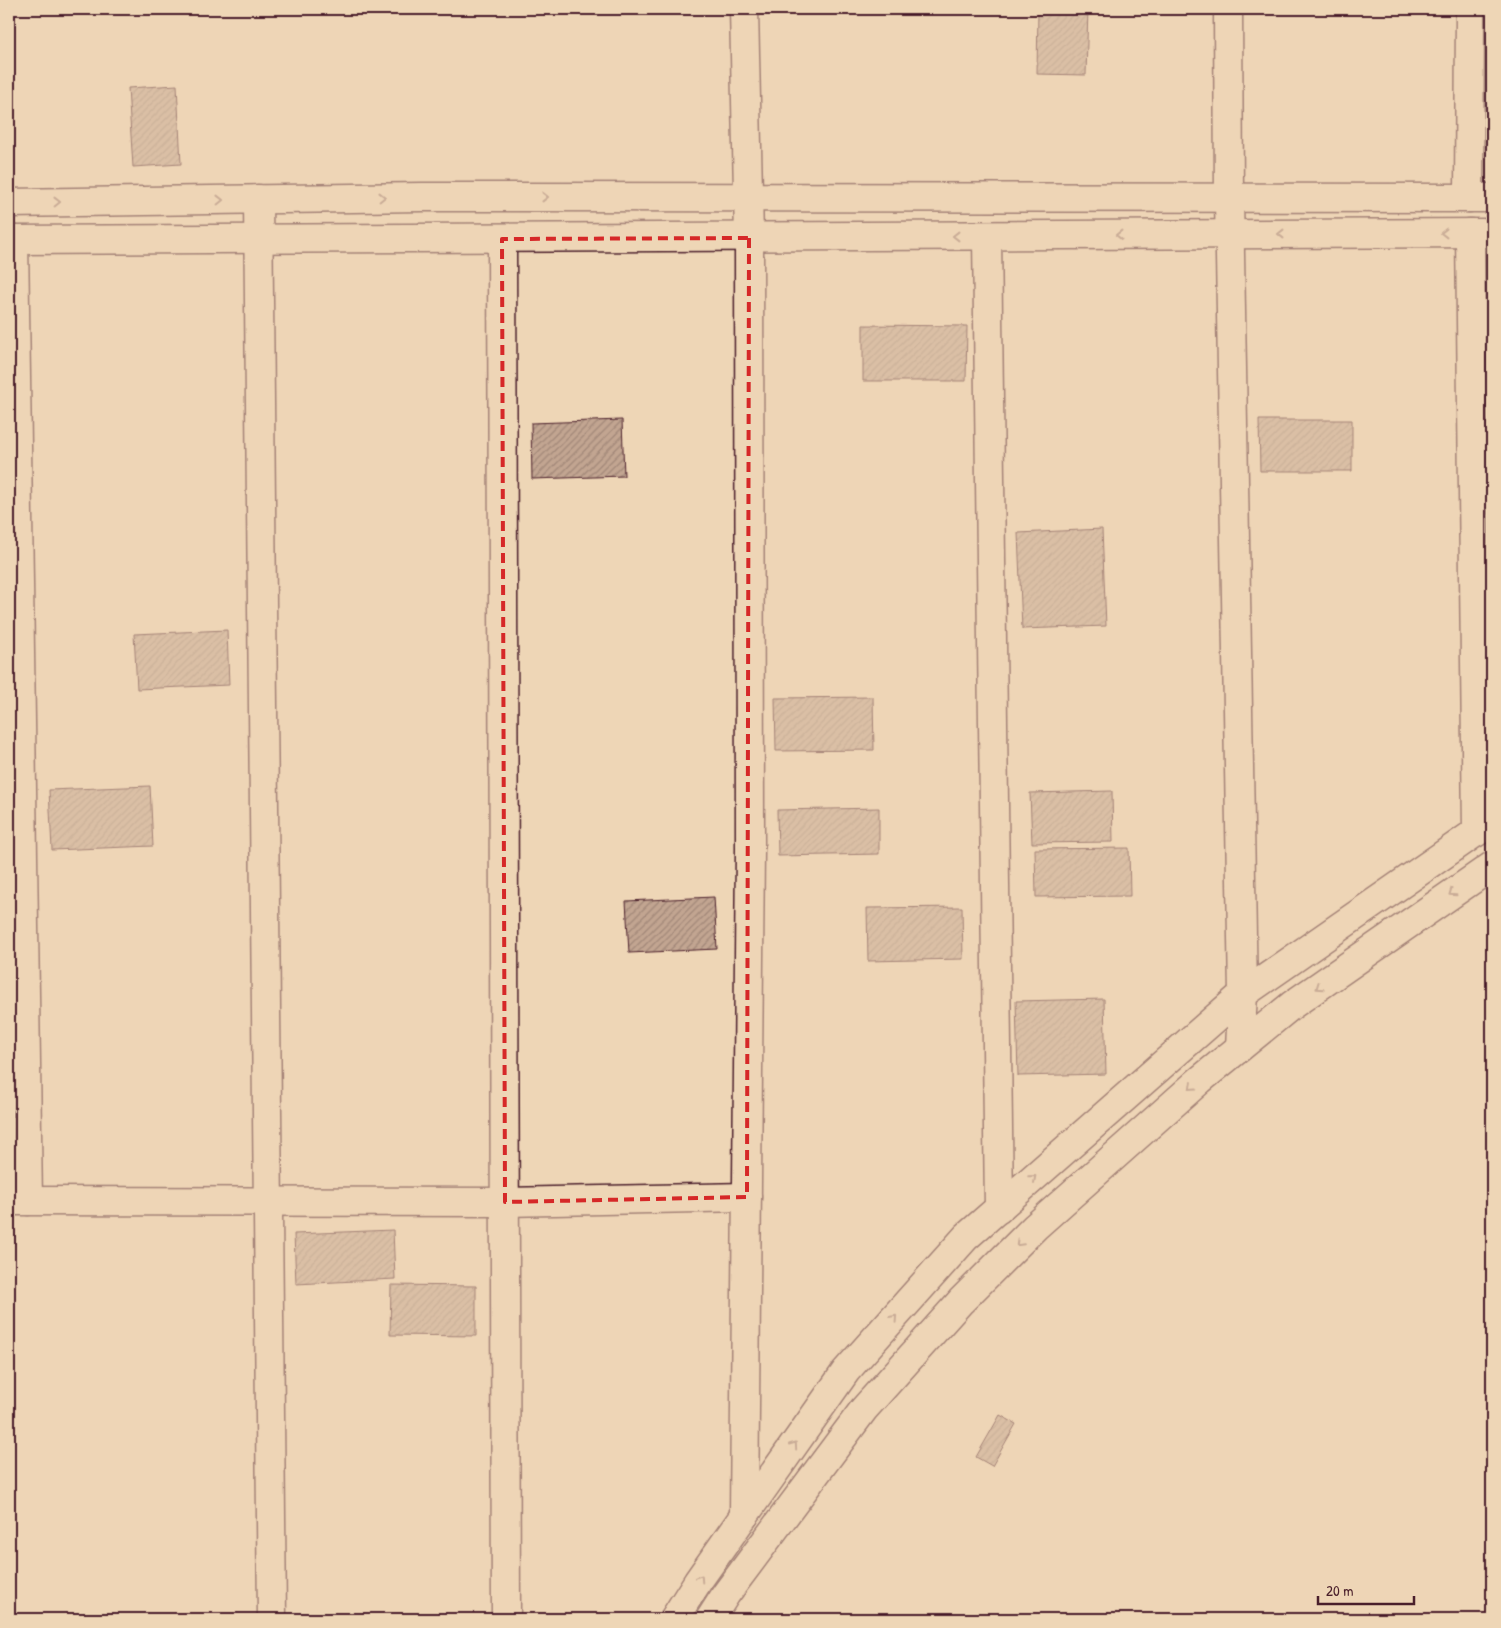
<svg xmlns="http://www.w3.org/2000/svg" width="1501" height="1628" font-family="'Patrick Hand',sans-serif">
<style>
.building{fill:url(#building-hatch);stroke:#4a1f2b}
.lines{fill:none;stroke-linecap:round;stroke-linejoin:round}
.street-casing{stroke:#4a1f2b;stroke-width:31}
.street{stroke:#eed6b6;stroke-width:28}
.oneway{stroke:#9c7a70}
.marked{fill:none;stroke:#d62828;stroke-width:4;stroke-dasharray:10 6;stroke-linejoin:round}
</style>
<defs>
<pattern id="building-hatch" width="6" height="6" patternUnits="userSpaceOnUse" patternTransform="scale(1.25)"><rect width="6" height="6" fill="#c2a591"/><path d="M-1 1l2-2M0 6l6-6M5 7l2-2" fill="none" stroke="#a08677"/></pattern>
</defs>
<rect width="100%" height="100%" fill="#eed6b6"/>
<filter id="ink" filterUnits="userSpaceOnUse"><feTurbulence type="fractalNoise" baseFrequency=".02" numOctaves="2"/><feDisplacementMap in="SourceGraphic" scale="10" xChannelSelector="R" yChannelSelector="G"/><feConvolveMatrix kernelMatrix="1 2 1 2 8 2 1 2 1" color-interpolation-filters="sRGB"/></filter>
<g filter="url(#ink)">
<g class="building">
<path d="M1038 9H1088L1086 75 1037 74Z"/>
<path d="M177 85 181 164 133 167 128 88Z"/>
<path d="M863 325 967 326 966 381H863Z"/>
<path d="M622 420 624 476 532 479 531 423Z"/>
<path d="M1259 420H1352V471H1260Z"/>
<path d="M1102 529 1106 626 1022 629 1018 533Z"/>
<path d="M227 630 229 685 137 689 134 634Z"/>
<path d="M873 697 874 750 776 751 775 698Z"/>
<path d="M150 786 153 846 52 850 49 790Z"/>
<path d="M1112 791 1113 842 1032 843 1030 793Z"/>
<path d="M879 808V854L778 856 777 810Z"/>
<path d="M1129 848 1130 896 1036 897 1035 849Z"/>
<path d="M714 897 717 949 629 953 626 901Z"/>
<path d="M962 907 963 959 868 961 867 908Z"/>
<path d="M1104 999 1106 1074 1018 1076 1016 1001Z"/>
<path d="M393 1230 395 1279 296 1284 294 1234Z"/>
<path d="M391 1285 476 1286V1336L390 1335Z"/>
<path d="M1000 1415 1016 1424 992 1466 976 1457Z"/>
</g>
<g class="lines">
<defs>
<g id="street">
<path d="M1228 9 1229 198 1243 994 1240 1047"/>
<path d="M1469 198 1470 9"/>
<path d="M258 199 272 1619"/>
<path d="M9 203 422 197 1492 198"/>
<path d="M1470 233 1477 832"/>
<path d="M987 236 999 1209"/>
<path d="M502 239 506 1619"/>
<path d="M9 240 1492 233"/>
<path d="M14 240 28 1201"/>
<path d="M9 1201 505 1202 747 1197"/>
<path d="M744 1516 750 848 749 238 744 9"/>
<path d="M674 1619 698 1581 846 1371 966 1237 1243 994 1492 821"/>
<path d="M710 1619 726 1594 864 1409 961 1301 1035 1227 1200 1080 1292 1005 1492 866"/>
</g>
</defs>
<use href="#street" class="street-casing"/>
<use href="#street" class="street"/>
</g>
<defs><path id="oneway-chevron" d="M-2-3.5L2.5 0L-2 3.5" fill="none" stroke-width="1.6" stroke-linecap="round" stroke-linejoin="round" transform="scale(1.25)"/></defs>
<g class="oneway">
<use href="#oneway-chevron" transform="translate(382 197) rotate(-1)"/>
<use href="#oneway-chevron" transform="translate(545 197)"/>
<use href="#oneway-chevron" transform="translate(220 200) rotate(-1)"/>
<use href="#oneway-chevron" transform="translate(57 202) rotate(-1)"/>
<use href="#oneway-chevron" transform="translate(1444 233) rotate(180)"/>
<use href="#oneway-chevron" transform="translate(1281 234) rotate(180)"/>
<use href="#oneway-chevron" transform="translate(1119 235) rotate(180)"/>
<use href="#oneway-chevron" transform="translate(956 236) rotate(180)"/>
<use href="#oneway-chevron" transform="translate(1452 893) rotate(145)"/>
<use href="#oneway-chevron" transform="translate(1319 987) rotate(145)"/>
<use href="#oneway-chevron" transform="translate(1192 1087) rotate(138)"/>
<use href="#oneway-chevron" transform="translate(1033 1178) rotate(-41)"/>
<use href="#oneway-chevron" transform="translate(1019 1243) rotate(135)"/>
<use href="#oneway-chevron" transform="translate(894 1318) rotate(-48)"/>
<use href="#oneway-chevron" transform="translate(794 1445) rotate(-55)"/>
<use href="#oneway-chevron" transform="translate(700 1578) rotate(-56)"/>
</g>
</g>
<path d="M0 0H1501V1628H0ZM749 238 747 1197 505 1202 502 239Z" fill="#eed6b6" fill-opacity=".55" fill-rule="evenodd"/>
<path class="marked" d="M749 238 747 1197 505 1202 502 239Z"/>
<rect width="1501" height="1628" fill="none" stroke="#eed6b6" stroke-width="30"/>
<rect x="15" y="15" width="1471" height="1598" fill="none" stroke="#4a1f2b" stroke-width="2" filter="url(#ink)"/>
<path d="M1318 1596v8h96v-8" fill="none" stroke="#4a1f2b" stroke-width="2.5"/>
<text x="1326" y="1596" font-size="15" fill="#4a1f2b" stroke="#eed6b6" stroke-width="4" paint-order="stroke">20 m</text>
</svg>
